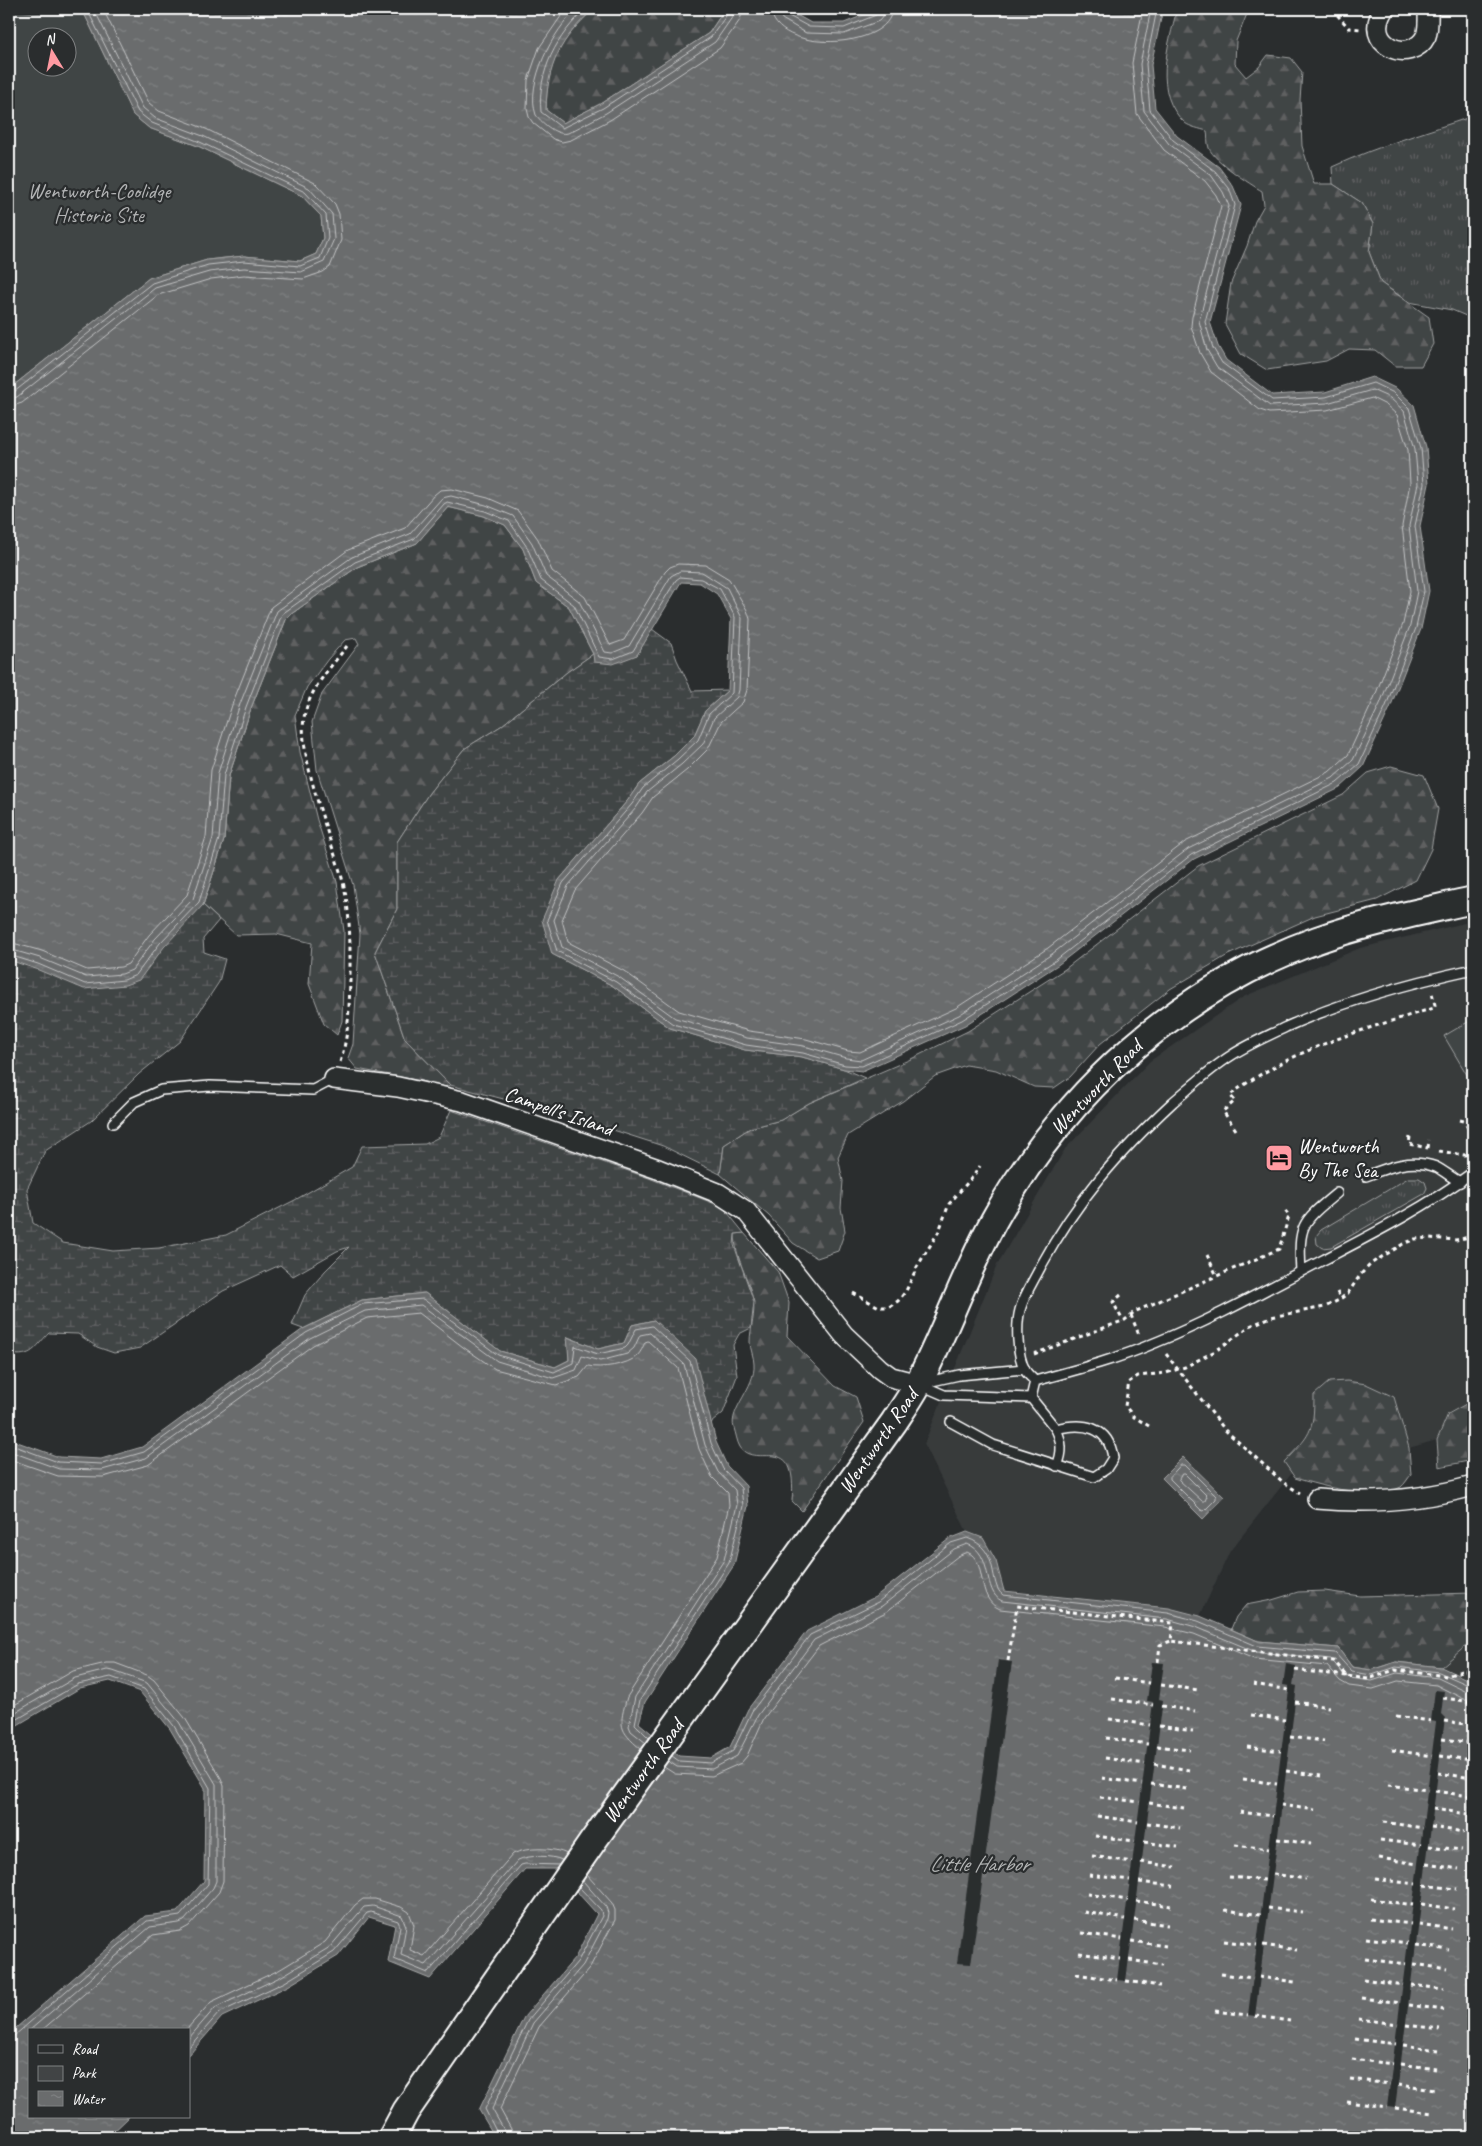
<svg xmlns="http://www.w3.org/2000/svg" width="1482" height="2146" font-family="Caveat,sans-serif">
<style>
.built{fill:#373a3b}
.grass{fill:url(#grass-tufts);stroke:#a0a2a2}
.forest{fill:url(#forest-firs);stroke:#a0a2a2}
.wetland{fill:url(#wetland-marsh);stroke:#a0a2a2}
.park{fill:#414445;stroke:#a0a2a2;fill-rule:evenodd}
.water{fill:url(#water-ripples);stroke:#a6a7a7}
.pier{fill:#2a2d2e}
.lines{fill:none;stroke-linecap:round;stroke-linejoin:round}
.shore{stroke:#c3c4c5;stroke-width:1}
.lane-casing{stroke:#fff;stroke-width:12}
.street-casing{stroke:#fff;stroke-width:22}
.secondary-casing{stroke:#fff;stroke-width:30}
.path{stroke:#fff;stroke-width:3;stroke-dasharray:4 4;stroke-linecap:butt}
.lane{stroke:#2a2d2e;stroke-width:9}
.street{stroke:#2a2d2e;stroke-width:19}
.secondary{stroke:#2a2d2e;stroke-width:26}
.labels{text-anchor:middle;stroke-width:4.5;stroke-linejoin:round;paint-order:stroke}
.park-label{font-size:21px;fill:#b3b4b5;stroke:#2a2d2e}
.street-label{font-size:21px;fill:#fff;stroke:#2a2d2e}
.poi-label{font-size:21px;fill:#fff;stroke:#2a2d2e;text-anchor:start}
.water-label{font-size:22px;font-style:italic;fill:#b4b6b6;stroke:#2a2d2e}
</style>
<defs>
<pattern id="grass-tufts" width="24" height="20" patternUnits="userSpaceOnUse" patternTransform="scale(1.25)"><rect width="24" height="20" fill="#414445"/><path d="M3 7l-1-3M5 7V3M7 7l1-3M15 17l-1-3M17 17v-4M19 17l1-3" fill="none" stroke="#5e6061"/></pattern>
<pattern id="forest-firs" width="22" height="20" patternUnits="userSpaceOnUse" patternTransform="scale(1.25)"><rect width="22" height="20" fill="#414445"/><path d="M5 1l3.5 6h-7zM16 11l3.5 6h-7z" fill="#5e6061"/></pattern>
<pattern id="wetland-marsh" width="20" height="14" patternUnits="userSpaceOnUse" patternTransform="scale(1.25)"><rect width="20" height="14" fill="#414445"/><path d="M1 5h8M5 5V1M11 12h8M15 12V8" fill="none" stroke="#5e6061"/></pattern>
<pattern id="water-ripples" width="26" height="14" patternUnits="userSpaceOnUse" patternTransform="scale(1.25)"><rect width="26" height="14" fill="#6a6c6d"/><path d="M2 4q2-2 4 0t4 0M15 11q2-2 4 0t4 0" fill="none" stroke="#808283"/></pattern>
</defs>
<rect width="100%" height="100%" fill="#2a2d2e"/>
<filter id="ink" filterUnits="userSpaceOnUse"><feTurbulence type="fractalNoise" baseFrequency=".02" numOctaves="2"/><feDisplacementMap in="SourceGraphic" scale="10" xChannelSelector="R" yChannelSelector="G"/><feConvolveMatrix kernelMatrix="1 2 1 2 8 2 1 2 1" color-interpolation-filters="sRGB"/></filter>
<g filter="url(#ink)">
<g class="built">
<path d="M1473 921V1400L1448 1414 1437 1440 1409 1448 1394 1396 1314 1395V1415L1311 1431 1285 1461 1292 1473 1230 1551 1200 1616 1169 1608 1004 1590 996 1561 983 1538 967 1532 924 1444 997 1265 1065 1149 1150 1061 1243 997 1360 948Z"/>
<path d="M1473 1645V1682L1441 1667 1466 1646Z"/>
</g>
<g class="grass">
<path d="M1473 116V319L1452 310 1409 302 1381 283 1369 252 1373 224 1362 203 1333 184 1332 167C1380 145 1424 133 1473 116Z"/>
<path d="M1408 1178H1419L1425 1182 1427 1188 1424 1194 1331 1247 1322 1248 1317 1244 1316 1236 1321 1230Z"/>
</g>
<g class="forest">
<path d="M594 9H725L709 33 600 104 563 123 546 110C547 64 559 40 594 9Z"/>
<path d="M1177 9H1249L1236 41 1235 64 1246 77 1259 67 1268 55 1291 58 1302 72 1300 100 1302 146 1314 184H1333L1362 203 1373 224 1369 252 1381 283 1429 317 1433 344 1421 366H1395L1375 350 1349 349 1326 361 1267 370 1241 354 1225 324 1231 283 1247 246 1255 221 1264 205 1262 191C1250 184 1214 161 1209 148 1207 143 1208 136 1207 131 1201 129 1190 127 1185 123 1152 93 1168 46 1177 9Z"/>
<path d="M448 507 484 516 505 525 523 549 536 583 569 607 593 654 567 672 501 726 464 749 429 793 397 842V909L375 952 405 1039 450 1085 442 1088 422 1081 357 1069 348 1058 353 1044 360 934 353 885 317 770 312 722 322 694 359 644 356 638 345 640 328 659 307 687 295 715 300 752 317 820 337 882 344 931 342 1021 337 1035 324 1024 309 984 312 943 276 934 236 935 203 905 224 840 229 776 251 708 287 617 357 567 417 543Z"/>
<path d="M1391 766 1424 775 1438 809 1431 849 1416 880 1377 900 1315 916 1228 955 1170 989 1100 1044 1070 1077 1054 1088 1034 1087 996 1070 966 1065 935 1076 903 1101 848 1135 838 1157 843 1181 841 1208 845 1231 838 1251 817 1258 793 1243 769 1216 720 1174 724 1145 750 1128 781 1120 809 1103 911 1059 968 1031 1065 969 1198 866 1343 795 1368 773Z"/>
<path d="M744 1233 778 1272 789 1303 787 1336 835 1386 856 1397 864 1422 802 1511 792 1501C798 1429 756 1471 740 1447 737 1442 736 1434 734 1428 728 1410 756 1387 754 1364 754 1357 750 1349 750 1342 750 1328 756 1313 753 1300 749 1278 734 1257 735 1234Z"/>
<path d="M1347 1381 1366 1384 1394 1397 1409 1448 1411 1475C1408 1478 1405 1484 1401 1487 1376 1501 1321 1486 1295 1478L1284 1462C1310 1435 1314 1433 1314 1395L1329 1382Z"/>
<path d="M1473 1400V1460L1439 1467 1437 1440 1448 1414Z"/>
<path d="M1325 1591 1360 1596 1473 1593V1645L1466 1646 1441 1667 1396 1662 1371 1670 1352 1667 1338 1648 1258 1641 1231 1629 1236 1617 1246 1605 1272 1600 1298 1592Z"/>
</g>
<g class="wetland">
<path d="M9 389 417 543 357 567 287 617 251 708 229 776 224 840 203 905 219 920 203 939 204 952 225 959 219 982 180 1041 139 1074 91 1121 45 1151 27 1189 33 1223 63 1243 113 1251 159 1248 226 1235 295 1200 352 1167 362 1146 425 1144 439 1137 451 1110 649 1178 723 1207 744 1233 735 1234 734 1245 754 1302 751 1328 739 1334 733 1345 737 1376 723 1413 711 1423C700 1385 682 1348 654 1320L632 1325 624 1343 598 1349 568 1337 569 1360 555 1367 500 1351 425 1293 362 1300 303 1329 292 1325 305 1295 325 1271 349 1247 337 1251 293 1276 280 1265 223 1291 140 1348 114 1353 97 1347 78 1334 49 1333C34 1348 33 1358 9 1354Z"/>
<path d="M652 629 671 643 677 660 692 691 728 690 705 711 694 736 674 756 639 784 628 800 559 880 552 954 613 986 670 1028 745 1050 802 1057 844 1069 865 1078 809 1103 781 1120 750 1128 724 1145 720 1174 663 1146 576 1118 450 1085 405 1039 375 952 397 909V842L429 793 464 749 501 726 567 672 593 654 637 655Z"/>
</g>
<g class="park">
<path d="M61 9H82L133 115 149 128 198 146 302 196 321 216 323 238 316 254 300 261 244 256 207 260 149 278 9 389V10L39 13ZM38 38H68V68H38Z"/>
<path d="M1473 1019V1085L1444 1036Z"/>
</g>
<g class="water">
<path d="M82 9H594C560 39 547 65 546 110L563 123 600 104 709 33 725 9H786L811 23H844L879 9H1163L1151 65 1155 108 1177 136 1219 167 1233 186 1241 205 1210 322 1218 346 1226 360 1272 395 1325 392 1372 377 1397 389 1414 405 1426 447 1429 484 1420 526 1429 591 1421 629 1390 708 1363 767 1340 788 1194 859 1059 964 965 1025 862 1071 844 1069 802 1057 745 1050 670 1028 613 986 552 954 542 920 559 880 628 800 639 784 674 756 694 736 705 711 728 690 731 619 717 594 700 583 681 582 637 655 613 664 594 662 593 654 569 607 536 583 523 549 505 525 484 516 448 507 417 543 357 567 287 617 251 708 229 776 224 840 203 905 164 947 139 980 125 985 84 989 36 969 9 960V389L149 278 207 260 244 256 300 261 316 254 323 238 321 216 302 196 198 146 149 128 133 115Z"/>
<path d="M425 1293 500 1351 555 1367 569 1360 567 1337 598 1349 624 1343 632 1325 654 1320 695 1358 716 1442 727 1466 746 1486 748 1506 734 1565 645 1702 639 1723 679 1756 711 1758 730 1747 748 1709 807 1631 875 1597 949 1539 967 1532 983 1538 996 1561 1004 1591 1169 1608 1200 1616 1258 1641 1338 1648 1352 1667 1371 1670 1396 1662 1441 1667 1473 1682V2137H495L479 2110 524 2017 575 1958 597 1914 556 1869H525L430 1979 388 1962 395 1925 369 1917 338 1956 288 1986 222 2017 189 2055V2030H29V2117H129L108 2137H9V2034L145 1916 177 1912 204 1881 205 1788 170 1729 140 1692 110 1681 80 1688 9 1730V1439L59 1457 101 1459 142 1447 303 1329 362 1300Z"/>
<path d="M1183 1457 1224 1497 1203 1519 1162 1478Z"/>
</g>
<g class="pier">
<path d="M998 1660 1012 1662 971 1964 957 1963Z"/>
<path d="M1152 1662 1164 1663 1159 1699 1163 1700 1126 1981 1117 1980 1153 1702 1147 1701Z"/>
<path d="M1286 1664 1296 1666 1293 1685 1297 1686 1255 2016 1248 2015 1289 1690V1686L1283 1685Z"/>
<path d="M1435 1690 1444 1691 1441 1714 1445 1718 1395 2108 1387 2107 1436 1722 1431 1721Z"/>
</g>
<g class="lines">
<g class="shore">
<path d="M566 9 539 48 528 80 527 109 529 117 533 123 553 139 562 142 571 140 610 120 720 48 740 20 743 9"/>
<path d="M577 9C553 30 525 83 536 115 543 124 557 136 568 133L606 113 715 42 733 16 735 9"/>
<path d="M586 9C557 35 537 72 541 112L562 128 603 108 711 37 728 13 729 9"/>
<path d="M771 9C773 55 891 50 892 9"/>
<path d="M779 9 782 19 806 33 844 34 879 21 884 15 885 9"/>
<path d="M785 9 787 15 809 27 844 28 876 15 879 9"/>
<path d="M9 393 14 392 152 283 208 265 244 261 300 266 320 258 328 238 326 215 305 192 200 142 152 123 138 112 87 9"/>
<path d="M9 399 17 397 155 288 209 272 244 268 301 272 324 262 334 239 332 214 309 188 203 136 155 118 143 108 94 9"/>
<path d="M9 407 22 403 158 295 211 279 244 275 303 279 323 272 330 267 341 240 339 214 335 204 315 183 206 129 159 111 149 103 103 9"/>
<path d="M9 942 42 951 87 970 121 967 128 964 149 935 187 895 206 837 211 770 233 702 271 607 348 550 405 528 434 495 440 490 452 489 488 498 518 511 538 539 552 571 585 597 610 645 624 640 665 572 670 567 678 564 706 565 729 579 747 610 750 619 747 690 743 702 721 722 708 749 687 770 653 797 642 813 575 890 562 920 568 942 624 971 679 1011 749 1031 806 1039 848 1051 860 1052 956 1008 1048 948 1185 842 1329 772 1348 755 1373 701 1403 624 1410 591 1402 526 1410 483 1408 450 1397 415 1386 405 1372 398 1327 410 1269 413 1260 410 1211 372 1200 353 1191 326 1192 317 1221 206 1216 195 1205 181 1164 150 1137 114 1132 63 1143 9"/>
<path d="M9 949 40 958 86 977 122 974 132 970 155 939 193 899 213 838 218 773 240 704 277 611 352 557 410 534 442 498 451 496 486 505 513 516 532 543 546 576 579 601 605 652 612 653 629 646 671 576 680 571 702 572 727 588 742 618 739 690 737 697 714 718 703 744 682 764 647 792 636 808 568 886 554 920 562 947 619 977 675 1018 747 1038 804 1046 846 1058 861 1060 959 1015 1052 954 1188 849 1333 778 1353 760 1380 704 1410 626 1417 591 1409 526 1418 484 1415 449 1404 411 1390 398 1372 390 1327 403 1270 406 1217 367 1207 350 1199 321 1229 206 1223 192 1211 175 1169 144 1144 111 1140 64 1151 9"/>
<path d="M9 955 38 964 85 984 124 980 136 975 160 943 199 902 219 839 224 775 246 707 282 614 355 562 414 539 444 504 447 502 485 511 509 521 527 547 541 580 574 605 599 657 613 659 633 651 676 580 680 577 701 579 720 589 735 617 732 693 709 714 698 740 678 759 643 788 632 804 563 883 547 920 557 951 616 982 673 1024 746 1045 803 1053 845 1065 862 1066 962 1020 1056 960 1191 855 1337 783 1359 764 1386 706 1416 628 1424 591 1415 526 1424 484 1421 448 1409 408 1394 393 1373 383 1326 397 1272 400 1222 363 1213 348 1205 322 1235 205 1229 188 1215 171 1173 140 1150 110 1146 64 1157 9"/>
<path d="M9 1444 58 1462 102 1464 144 1452 306 1333 363 1304 423 1299 498 1355 554 1372 573 1363 575 1346 598 1354 625 1348 628 1345 636 1329 652 1326 690 1361 711 1443 723 1469 741 1488 743 1506 729 1563 640 1700 635 1724 649 1738"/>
<path d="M9 1451 59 1469 102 1470 146 1458 310 1338 365 1311 421 1305 497 1361 553 1378 576 1370 582 1356 600 1361 627 1354 634 1348 640 1335 650 1333 684 1364 705 1445 718 1472 735 1490 737 1505 724 1560 635 1697 629 1726 631 1731 646 1743"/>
<path d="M9 1459 58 1476 103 1477 148 1465 313 1345 367 1318 419 1313 463 1347 495 1369 556 1385 579 1377 588 1366C600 1369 628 1365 637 1356 641 1352 643 1347 645 1342L648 1341 678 1368 699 1449 712 1477 728 1493 729 1505 717 1557 627 1697C619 1725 618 1730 641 1749"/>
<path d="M1181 1465H1185L1216 1496V1499L1204 1511 1201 1510 1170 1479V1477Z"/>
<path d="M1182 1474H1185L1207 1496 1205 1501H1202L1179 1480Z"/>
<path d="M9 1708 73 1671 106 1663H115L147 1675 154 1680 185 1718 221 1778 224 1786 223 1881 219 1892 189 1926 180 1931 153 1935 42 2030"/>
<path d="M9 1716 75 1678 107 1670 113 1671 147 1683 179 1722 216 1784V1881L213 1888 184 1921 179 1923 150 1927 30 2030"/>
<path d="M9 1724 78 1684 111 1677 144 1689 174 1726 210 1788 208 1884 180 1916 147 1921 14 2036 9 2037"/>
<path d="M672 1756 679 1761 711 1763 733 1751 752 1711 810 1635 878 1602 951 1543 967 1538C1001 1549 988 1585 1003 1595L1168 1613 1198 1621 1257 1646 1335 1653 1352 1672 1372 1675 1396 1667 1439 1672 1473 1687"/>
<path d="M668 1761 677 1767 712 1769 737 1756 758 1715 814 1640 882 1606 954 1549 967 1544C994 1553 982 1592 1002 1601L1167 1619 1196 1627 1256 1652 1331 1659 1344 1675 1350 1678 1372 1681 1397 1673 1438 1678 1467 1692 1473 1693"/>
<path d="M664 1767 675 1774 712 1776 741 1763 747 1756 764 1718 819 1646 886 1612 958 1556 967 1552C988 1560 975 1599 1000 1609L1165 1627 1194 1634 1254 1659 1327 1666 1340 1681 1349 1686 1373 1689 1398 1681 1436 1685 1464 1699 1473 1700"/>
<path d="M186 2030 211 2002 279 1970 325 1942 355 1905 363 1899H375L401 1907 409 1912 414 1925 410 1950 424 1956 513 1854C526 1847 554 1847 567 1854"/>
<path d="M189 2038 215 2008 282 1976 330 1947 364 1907 373 1906 402 1916 406 1926 401 1955 426 1965 518 1860C528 1855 552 1855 562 1860"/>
<path d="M189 2047 219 2013 285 1982 334 1952 367 1913 371 1912 398 1921 400 1926 394 1959 428 1973 521 1865 525 1864 559 1865"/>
<path d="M499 2137 485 2109 528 2020 578 1961 602 1916 601 1910 579 1887"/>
<path d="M505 2137 504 2130 492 2109 533 2023 583 1965 607 1919 608 1913 606 1907 583 1881"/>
<path d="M512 2137 511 2129 500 2109 539 2027 589 1969 615 1920V1910L612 1903 587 1875"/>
</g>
<defs>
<g id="lane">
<path d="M113 1123 134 1102 161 1090 210 1086 313 1090 334 1079"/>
<path d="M1366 1176C1389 1167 1411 1158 1436 1167 1444 1171 1452 1178 1460 1182"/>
<path d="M1301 1271C1298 1224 1302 1222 1337 1193"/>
<path d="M1035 1381C1032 1378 1027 1374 1025 1370 1017 1356 1016 1325 1020 1310 1024 1295 1034 1280 1041 1266 1077 1200 1118 1153 1173 1102 1192 1086 1211 1068 1232 1055 1249 1044 1268 1036 1286 1027 1346 1000 1409 983 1473 969"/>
<path d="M923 1383 959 1375 1025 1369"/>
<path d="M921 1385 944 1395 1031 1398"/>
<path d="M1031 1398 1035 1381C1076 1370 1118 1359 1157 1342 1214 1319 1269 1288 1323 1260 1375 1233 1426 1207 1473 1172"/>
<path d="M951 1422 993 1445 1094 1477 1106 1469 1113 1458C1109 1426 1083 1422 1056 1429L1031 1398"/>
<path d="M1056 1429C1062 1442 1063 1452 1057 1466"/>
</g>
<g id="street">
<path d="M1384 9C1360 45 1411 66 1426 36 1429 28 1428 17 1428 9"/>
<path d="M334 1079 398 1087 462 1101 658 1169 718 1193 746 1211 844 1335 880 1369 891 1377 918 1384"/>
<path d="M1317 1499C1370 1504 1422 1500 1473 1486"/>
</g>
<path id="secondary" d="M392 2137 406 2111 593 1841 894 1422C902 1410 911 1397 918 1384 947 1329 966 1269 997 1215 1068 1089 1180 989 1317 940 1368 922 1421 912 1473 900"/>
</defs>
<use href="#lane" class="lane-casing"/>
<use href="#street" class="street-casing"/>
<use href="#secondary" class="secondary-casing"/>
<g class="path">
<path d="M1332 9 1349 28 1361 29"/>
<path d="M340 1062C349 1035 349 1008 350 980 350 944 351 913 342 878 331 839 295 749 305 713 312 686 331 667 347 646"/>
<path d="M1460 1120 1464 1121 1473 1137"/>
<path d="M1236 1130 1223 1111 1235 1101 1230 1095C1291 1049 1362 1030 1434 1008L1435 1005 1432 993"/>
<path d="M1410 1137 1409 1144 1428 1148"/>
<path d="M1428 1148 1429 1140"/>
<path d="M1439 1151 1464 1155 1473 1153"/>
<path d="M1207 1255 1217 1276"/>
<path d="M1337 1292 1341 1299"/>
<path d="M853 1293 879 1307H889L898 1301 906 1291 917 1267 939 1231 949 1204 974 1175 980 1166"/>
<path d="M1121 1295 1113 1302 1123 1321"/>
<path d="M1131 1315 1139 1335"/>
<path d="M1034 1354 1125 1320 1134 1312 1279 1249 1289 1216 1284 1209"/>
<path d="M1166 1354 1225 1430 1284 1483 1300 1493"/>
<path d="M1149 1426 1134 1417 1125 1406 1129 1382 1138 1376 1166 1373 1185 1367 1217 1350 1250 1326 1271 1317 1325 1307 1339 1300 1348 1293 1361 1274 1372 1263 1403 1244 1415 1239 1429 1238 1456 1240 1473 1236"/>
<path d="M1008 1661 1017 1606 1173 1623 1171 1641 1334 1661 1347 1676 1368 1679 1395 1670 1447 1676 1464 1670 1473 1671"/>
<path d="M1158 1662 1160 1645 1171 1641"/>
<path d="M1295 1670 1347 1676"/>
<path d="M1115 1678 1149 1683"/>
<path d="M1253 1684 1289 1690"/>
<path d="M1161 1685 1198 1690"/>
<path d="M1443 1698 1473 1702"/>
<path d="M1112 1699 1153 1705"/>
<path d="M1295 1702 1329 1707"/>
<path d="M1162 1706 1195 1711"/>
<path d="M1251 1715 1285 1720"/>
<path d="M1396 1716 1431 1721"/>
<path d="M1109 1719 1150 1725"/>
<path d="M1444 1721 1473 1725"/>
<path d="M1159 1726 1193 1731"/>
<path d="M1290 1737 1324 1741"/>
<path d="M1106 1738 1148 1744"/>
<path d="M1442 1739 1473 1743"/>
<path d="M1157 1746 1190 1750"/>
<path d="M1247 1747 1281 1751"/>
<path d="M1392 1750 1432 1756"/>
<path d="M1440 1756 1473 1760"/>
<path d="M1105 1758 1145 1764"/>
<path d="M1154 1764 1189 1770"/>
<path d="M1286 1771 1321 1776"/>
<path d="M1438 1773 1472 1778"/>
<path d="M1102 1778 1142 1784"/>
<path d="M1243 1779 1277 1784"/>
<path d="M1151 1784 1187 1789"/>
<path d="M1388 1785 1428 1790"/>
<path d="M1435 1791 1469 1796"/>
<path d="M1100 1797 1140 1802"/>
<path d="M1149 1803 1184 1808"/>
<path d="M1281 1805 1315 1810"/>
<path d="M1433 1809 1468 1814"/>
<path d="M1240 1812 1273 1816"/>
<path d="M1097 1816 1138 1822"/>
<path d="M1383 1822 1423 1828"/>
<path d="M1147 1823 1180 1828"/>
<path d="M1431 1827 1464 1832"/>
<path d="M1095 1836 1135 1841"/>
<path d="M1277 1839 1311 1844"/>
<path d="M1380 1840 1421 1845"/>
<path d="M1144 1842 1178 1847"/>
<path d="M1235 1845 1269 1849"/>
<path d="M1429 1846 1462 1850"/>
<path d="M1092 1856 1132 1862"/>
<path d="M1379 1858 1418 1864"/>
<path d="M1141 1862 1175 1867"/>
<path d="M1426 1864 1459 1869"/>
<path d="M1273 1874 1306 1879"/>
<path d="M1089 1875 1130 1880"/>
<path d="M1229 1877 1265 1880"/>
<path d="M1375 1879 1416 1884"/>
<path d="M1139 1882 1173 1886"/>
<path d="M1424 1885 1457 1889"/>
<path d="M1087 1894 1128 1900"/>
<path d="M1371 1899 1413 1905"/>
<path d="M1136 1901 1171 1906"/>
<path d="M1421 1904 1454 1909"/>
<path d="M1268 1908 1302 1912"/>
<path d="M1225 1910 1261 1915"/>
<path d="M1084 1912 1125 1919"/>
<path d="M1370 1919 1411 1924"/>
<path d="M1134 1920 1168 1925"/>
<path d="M1419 1924 1452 1929"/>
<path d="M1081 1933 1122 1939"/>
<path d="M1366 1938 1408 1943"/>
<path d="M1131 1941 1166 1946"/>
<path d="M1224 1941 1257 1945"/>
<path d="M1263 1945 1297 1950"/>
<path d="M1416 1945 1449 1950"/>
<path d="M1079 1953 1120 1959"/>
<path d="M1365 1959 1406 1964"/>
<path d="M1129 1960 1162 1965"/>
<path d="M1414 1964 1447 1969"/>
<path d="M1076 1974 1117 1980"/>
<path d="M1221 1974 1253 1978"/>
<path d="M1259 1977 1295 1982"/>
<path d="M1363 1979 1403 1985"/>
<path d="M1126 1981 1160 1986"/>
<path d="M1411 1985 1444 1989"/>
<path d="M1362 1998 1401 2003"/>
<path d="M1409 2005 1444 2010"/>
<path d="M1215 2011 1248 2015"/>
<path d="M1255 2016 1290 2021"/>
<path d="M1358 2019 1398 2024"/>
<path d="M1406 2025 1440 2029"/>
<path d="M1355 2039 1396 2044"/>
<path d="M1403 2045 1438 2050"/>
<path d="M1352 2059 1393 2064"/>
<path d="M1401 2064 1436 2069"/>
<path d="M1350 2079 1390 2084"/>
<path d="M1398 2085 1435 2090"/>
<path d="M1347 2102 1387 2107"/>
<path d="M1395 2108 1433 2113"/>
</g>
<use href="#lane" class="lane"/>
<use href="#street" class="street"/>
<use href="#secondary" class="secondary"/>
</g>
</g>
<defs>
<symbol id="hotel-square" viewBox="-11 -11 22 22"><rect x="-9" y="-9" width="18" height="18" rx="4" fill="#ff9aa2" stroke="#2a2d2e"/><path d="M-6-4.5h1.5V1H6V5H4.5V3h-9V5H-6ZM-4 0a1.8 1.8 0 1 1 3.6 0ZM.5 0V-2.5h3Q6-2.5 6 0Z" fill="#111"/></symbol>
</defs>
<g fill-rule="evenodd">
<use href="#hotel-square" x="1263" y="1142" width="32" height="32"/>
</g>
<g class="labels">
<g class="park-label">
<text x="99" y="198">Wentworth-Coolidge<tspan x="99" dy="24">Historic Site</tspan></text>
</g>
<g class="street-label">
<text transform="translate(1096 1087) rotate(-46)" y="7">Wentworth Road</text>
<text transform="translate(559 1111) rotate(19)" y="7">Campell's Island</text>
<text transform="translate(878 1441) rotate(-55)" y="7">Wentworth Road</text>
<text transform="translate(643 1771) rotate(-54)" y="7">Wentworth Road</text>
</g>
<g class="poi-label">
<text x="1298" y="1153">Wentworth<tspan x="1298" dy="24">By The Sea</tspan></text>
</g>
<g class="water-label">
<text x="979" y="1871">Little Harbor</text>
</g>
</g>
<rect width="1482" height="2146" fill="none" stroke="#2a2d2e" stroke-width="30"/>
<rect x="15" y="15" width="1452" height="2116" fill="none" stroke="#fff" stroke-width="2" filter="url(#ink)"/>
<rect x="28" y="2028" width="162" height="90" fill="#2a2d2e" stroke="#7f8182"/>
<rect x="38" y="2045" width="25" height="8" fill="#2a2d2e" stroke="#7f8182"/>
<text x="72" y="2054" font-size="15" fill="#ffffff">Road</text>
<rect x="38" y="2066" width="25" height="15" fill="#414445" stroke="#7f8182"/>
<text x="72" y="2078" font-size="15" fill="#ffffff">Park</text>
<rect x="38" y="2091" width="25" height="15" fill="url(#water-ripples)" stroke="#7f8182"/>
<text x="72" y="2104" font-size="15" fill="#ffffff">Water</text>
<g transform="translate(52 52) rotate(350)"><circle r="24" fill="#2a2d2e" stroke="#7f8182"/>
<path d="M0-4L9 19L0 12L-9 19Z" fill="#ff9aa2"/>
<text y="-8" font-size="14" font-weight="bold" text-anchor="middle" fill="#ffffff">N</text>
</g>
</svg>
